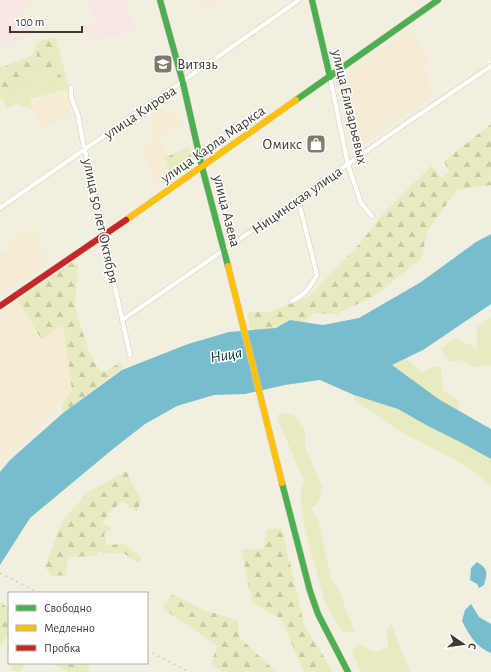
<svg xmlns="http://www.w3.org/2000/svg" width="491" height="672" font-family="'Alegreya Sans',sans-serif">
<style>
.commercial{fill:#f8e8e5}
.built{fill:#f4edd3}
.education{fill:#f9e8e1}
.grass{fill:#e8ebc0}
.forest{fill:url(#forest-firs)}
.water{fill:#77bdce}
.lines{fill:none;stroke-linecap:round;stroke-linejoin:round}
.street-casing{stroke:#cdcabf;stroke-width:5.5}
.fast-casing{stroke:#cdcabf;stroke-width:7}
.slow-casing{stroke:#cdcabf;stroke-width:7}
.jam-casing{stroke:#cdcabf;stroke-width:7}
.street{stroke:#fdfdfa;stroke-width:4.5}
.fast{stroke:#4caf50;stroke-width:6}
.slow{stroke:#ffc107;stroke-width:6}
.jam{stroke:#c62828;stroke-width:6}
.rail{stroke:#cecdc9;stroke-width:1.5;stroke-dasharray:2 4;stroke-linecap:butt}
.labels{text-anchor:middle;stroke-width:3;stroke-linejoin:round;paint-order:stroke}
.poi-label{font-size:15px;fill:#3c392f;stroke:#fff;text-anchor:start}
.street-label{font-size:15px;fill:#3c392f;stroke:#fff}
.water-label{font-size:16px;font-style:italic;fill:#02323f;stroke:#fff}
</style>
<defs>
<pattern id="forest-firs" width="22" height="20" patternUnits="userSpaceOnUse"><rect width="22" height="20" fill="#e8ebc0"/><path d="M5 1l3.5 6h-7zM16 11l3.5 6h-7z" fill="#c8caa5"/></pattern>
</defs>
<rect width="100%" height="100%" fill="#f3efe0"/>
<g class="commercial">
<path d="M0 0H26L28 7 18 9 20 20 31 18 34 35 0 48Z"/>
<path d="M89 0H126L136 31 94 40 93 32 84 34 81 27 95 23Z"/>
</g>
<g class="built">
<path d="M411 28 430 60 426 64 425 70 433 96 354 150 338 81Z"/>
<path d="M66 90 70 114 40 130 31 103Z"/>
<path d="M164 106 168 115 176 111 180 124 159 139 169 156 165 159 172 177 154 187 143 146 154 138 148 118Z"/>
<path d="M31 228 39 236 44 259 49 265 0 293V253L10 249 8 243Z"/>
<path d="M17 300 42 339 63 325 72 390 0 466V312Z"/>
</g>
<path class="education" d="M200 0H223L203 9Z"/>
<g class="grass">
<path d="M56 38 69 89 30 99 32 110 17 104 6 109 3 100 0 99V67C7 64 29 59 32 55 34 53 34 49 35 46L43 39Z"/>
<path d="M491 317V365L472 367 462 360 450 362 440 349 455 338 477 348V327Z"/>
<path d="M406 358 422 372 435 366 441 368 443 391 459 401 458 410 440 400 392 365Z"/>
<path d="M354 395 398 409 426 425 462 443 491 459V485L465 465 401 432 354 400Z"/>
<path d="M280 412 295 416 305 429V447L322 487 319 502 311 508 318 520 332 581 337 586 355 632H342L325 602 305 530 300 494 304 481 277 418Z"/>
<path d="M391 623 410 672H361L351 650 359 644 374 652 388 647 387 630Z"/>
</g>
<g class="forest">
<path d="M50 39 56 42 57 51 56 55 50 58 55 64 54 70 68 82V88L50 85 51 80 44 73 36 71 28 78 23 89 7 95 0 90V69L12 64 20 65 35 59 37 56 36 51 37 44Z"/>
<path d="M491 124V185L457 190 428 230 421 259 376 295 337 314 314 313 304 322 290 320 276 328 251 330 247 314 252 311 266 313 310 296 360 243 382 215 432 165 442 178 449 172 444 161Z"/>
<path d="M189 146 193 166 172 177 165 158Z"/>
<path d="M72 263 78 265 75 307 89 352 99 370 104 372 121 362 124 367 63 413 61 406 72 390 63 325 42 340 17 300Z"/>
<path d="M126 471 141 500 137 512 122 501 109 513 102 524 113 528 104 534 107 545 125 544 142 558 139 563 125 554 98 552 96 556 68 557 66 575 51 576 45 567 62 521 88 492Z"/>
<path d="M282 528 304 624 333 672H304L281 619 252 602 241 549H263L267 530Z"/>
<path d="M173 594 204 610 238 620 239 637 276 672H222L211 664 217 646 162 608Z"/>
<path d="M0 602 9 609V632L0 649Z"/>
<path d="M13 663H25L21 672 11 670Z"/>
<path d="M51 663H88L89 672H68Z"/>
</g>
<g class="water">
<path d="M491 234V304L423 350 392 365 440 400 491 429V459L462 443 426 425 398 409 354 395 320 380 285 385 245 394 214 395 177 406 145 424 113 449 30 518 0 565V472L10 460 63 413 122 370 188 344 229 332 276 328 290 320 323 325 359 318 421 282 476 242Z"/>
<path d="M477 562C488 569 488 572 484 585L479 588 477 584 470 580 471 568Z"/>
<path d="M471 604 479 617 491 624V653C476 647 469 635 462 621L465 610Z"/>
</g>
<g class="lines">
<defs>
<g id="street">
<path d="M330 77 348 165 361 203 372 216"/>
<path d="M71 88V97L78 115 83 142 130 355"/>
<path d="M0 208C99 139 200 70 299 0"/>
<path d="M292 301C306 294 309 289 317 275L298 199"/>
<path d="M122 320 298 199 395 131 491 66"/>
</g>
<g id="fast">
<path d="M160 0 183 83 202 167 228 266"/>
<path d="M312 0 330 77"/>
<path d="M296 100 438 0"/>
<path d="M282 483 310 591 318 614 348 672"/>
</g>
<g id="slow">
<path d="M126 220 296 100"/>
<path d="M228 266 282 483"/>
</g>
<path id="jam" d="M0 306 126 220"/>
</defs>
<use href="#street" class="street-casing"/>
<use href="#fast" class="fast-casing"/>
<use href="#slow" class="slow-casing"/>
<use href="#jam" class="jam-casing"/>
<use href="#street" class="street"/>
<use href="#fast" class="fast"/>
<use href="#slow" class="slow"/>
<use href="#jam" class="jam"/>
<g class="rail">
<path d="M0 573 39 593"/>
<path d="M147 650 189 672"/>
</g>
</g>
<defs>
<symbol id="school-square" viewBox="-11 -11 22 22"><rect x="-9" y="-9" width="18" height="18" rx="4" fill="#7c796d" stroke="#fff"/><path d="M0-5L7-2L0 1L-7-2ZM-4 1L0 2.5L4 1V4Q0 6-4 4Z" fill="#fff"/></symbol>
<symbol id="shop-square" viewBox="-11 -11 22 22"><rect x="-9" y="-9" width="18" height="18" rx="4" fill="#7c796d" stroke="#fff"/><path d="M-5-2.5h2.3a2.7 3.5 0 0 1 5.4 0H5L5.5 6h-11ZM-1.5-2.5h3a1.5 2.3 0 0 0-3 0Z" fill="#fff"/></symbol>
</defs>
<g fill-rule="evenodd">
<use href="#school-square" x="152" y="53" width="22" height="22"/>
<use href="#shop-square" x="305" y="133" width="22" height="22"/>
</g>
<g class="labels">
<g class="poi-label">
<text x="177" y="69">Витязь</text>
<text x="302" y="149" text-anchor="end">Омикс</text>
</g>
<g class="street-label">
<text transform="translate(350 107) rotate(77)" y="5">улица Елизарьевых</text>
<text transform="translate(140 112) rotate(-34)" y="5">улица Кирова</text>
<text transform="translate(213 144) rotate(-35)" y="5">улица Карла Маркса</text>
<text transform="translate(297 200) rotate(-35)" y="5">Ницинская улица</text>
<text transform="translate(227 211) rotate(76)" y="5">улица Азева</text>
<text transform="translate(101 221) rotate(78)" y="5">улица 50 лет Октября</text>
</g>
<g class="water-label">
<text transform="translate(226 354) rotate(-10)" y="6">Ница</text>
</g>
</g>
<rect x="8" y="592" width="140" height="72" fill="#ffffff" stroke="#b1b0ac"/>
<rect x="16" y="605" width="20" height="6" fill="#4caf50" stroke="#b1b0ac"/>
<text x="44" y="612" font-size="12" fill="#3c392f">Свободно</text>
<rect x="16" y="625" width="20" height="6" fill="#ffc107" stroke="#b1b0ac"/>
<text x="44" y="632" font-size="12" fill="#3c392f">Медленно</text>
<rect x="16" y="645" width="20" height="6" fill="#c62828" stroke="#b1b0ac"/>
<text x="44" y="652" font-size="12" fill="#3c392f">Пробка</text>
<g transform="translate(463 644) rotate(103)" stroke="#ffffff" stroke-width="3" paint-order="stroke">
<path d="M0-3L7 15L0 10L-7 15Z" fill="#3c392f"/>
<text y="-6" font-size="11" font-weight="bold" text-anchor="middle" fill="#3c392f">С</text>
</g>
<path d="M10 26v6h72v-6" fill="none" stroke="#3c392f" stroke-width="2"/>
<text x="16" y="26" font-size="12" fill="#3c392f" stroke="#ffffff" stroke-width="3" paint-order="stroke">100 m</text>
</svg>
